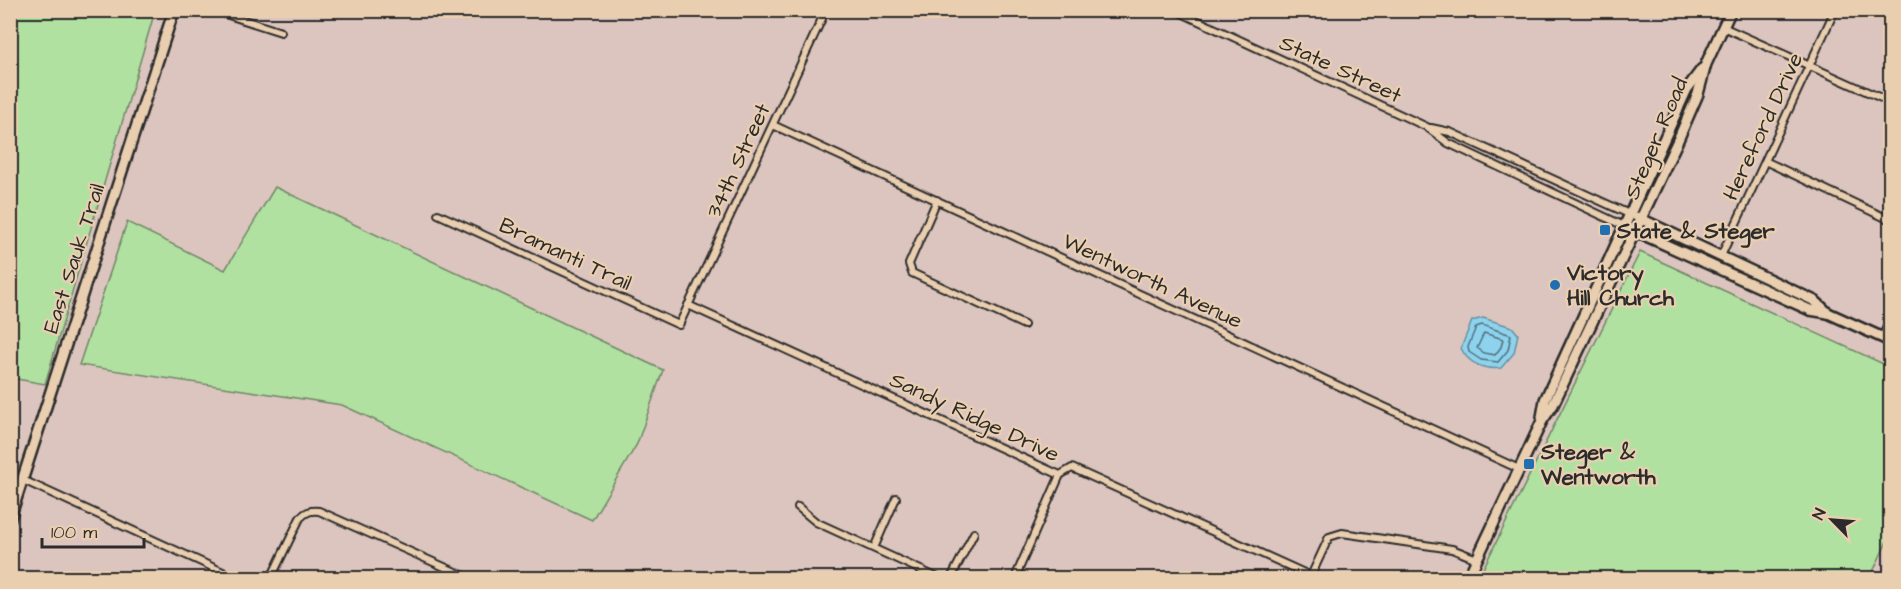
<svg xmlns="http://www.w3.org/2000/svg" width="1901" height="589" font-family="'Architects Daughter',sans-serif">
<style>
.green{fill:#b1e1a1;stroke:#6e8666;stroke-width:1.5}
.water{fill:#8dd3ee;stroke:#6690a0;stroke-width:1.5}
.lines{fill:none;stroke-linecap:round;stroke-linejoin:round}
.shore{stroke:#526e79;stroke-width:1.5}
.street-casing{stroke:#2b2b2b;stroke-width:10}
.secondary-casing{stroke:#2b2b2b;stroke-width:14}
.street{stroke:#e9ceb0;stroke-width:6}
.secondary{stroke:#e9ceb0;stroke-width:9}
.poi-dot{fill:#1f6fb2;stroke:#e9ceb0;stroke-width:2}
.labels{text-anchor:middle;stroke-width:4.5;stroke-linejoin:round;paint-order:stroke}
.street-label{font-size:22px;fill:#2b2b2b;stroke:#e9ceb0}
.poi-label{font-size:22px;font-weight:bold;fill:#2b2b2b;stroke:#e9ceb0;text-anchor:start}
</style>
<rect width="100%" height="100%" fill="#ddc5bf"/>
<filter id="ink" filterUnits="userSpaceOnUse"><feTurbulence type="fractalNoise" baseFrequency=".0167" numOctaves="2"/><feDisplacementMap in="SourceGraphic" scale="12" xChannelSelector="R" yChannelSelector="G"/><feConvolveMatrix kernelMatrix="1 2 1 2 8 2 1 2 1" color-interpolation-filters="sRGB"/></filter>
<g filter="url(#ink)">
<g class="green">
<path d="M11 10 155 11 45 384 11 378Z"/>
<path d="M275 187 663 370 637 444 592 520 342 405 79 365 127 222 225 270Z"/>
<path d="M1640 252 1890 367V535L1870 578 1479 577Z"/>
</g>
<path class="water" d="M1483 318 1512 327 1518 334 1514 353 1501 368C1484 370 1468 364 1461 348L1472 321Z"/>
<g class="lines">
<g class="shore">
<path d="M1482 325 1511 335 1508 350 1498 362 1481 360 1469 352 1468 347 1476 327Z"/>
<path d="M1484 333 1503 339 1501 347 1495 355 1484 353 1477 348Z"/>
</g>
<defs>
<g id="street">
<path d="M213 10 281 32"/>
<path d="M1175 10 1427 127 1448 143 1624 226"/>
<path d="M1723 27 1890 102"/>
<path d="M773 125 1519 469"/>
<path d="M1431 128 1450 132 1629 214"/>
<path d="M1767 162 1890 220"/>
<path d="M937 200 909 264 912 273 1024 325"/>
<path d="M438 214 679 325 826 10"/>
<path d="M1721 256 1835 10"/>
<path d="M688 305 1060 475 1072 468 1311 576"/>
<path d="M1882 338 1890 320"/>
<path d="M23 480 236 578"/>
<path d="M798 507 816 522 938 578"/>
<path d="M874 548 896 498"/>
<path d="M271 578 300 518C306 512 310 510 319 511L469 578"/>
<path d="M951 578 974 533"/>
<path d="M1015 578 1060 475"/>
<path d="M1310 578 1329 537 1342 533 1452 549 1477 559"/>
</g>
<g id="secondary">
<path d="M1637 217 1815 301 1828 313"/>
<path d="M1624 226 1810 310 1828 313 1890 341"/>
<path d="M1542 417 1545 400 1687 89 1702 69"/>
<path d="M10 518 174 10"/>
<path d="M1468 578 1542 421 1553 405 1678 140 1698 94 1706 64 1731 10"/>
</g>
</defs>
<use href="#street" class="street-casing"/>
<use href="#secondary" class="secondary-casing"/>
<use href="#street" class="street"/>
<use href="#secondary" class="secondary"/>
</g>
</g>
<g class="poi-dot">
<rect x="1599" y="224" width="12" height="12" rx="3"/>
<circle cx="1555" cy="285" r="6"/>
<rect x="1523" y="458" width="12" height="12" rx="3"/>
</g>
<g class="labels">
<g class="street-label">
<text transform="translate(1341 68) rotate(25)" y="8">State Street</text>
<text transform="translate(1762 126) rotate(-65)" y="8">Hereford Drive</text>
<text transform="translate(1655 138) rotate(-67)" y="8">Steger Road</text>
<text transform="translate(737 160) rotate(-65)" y="8">34th Street</text>
<text transform="translate(566 253) rotate(25)" y="8">Bramanti Trail</text>
<text transform="translate(73 258) rotate(-72)" y="8">East Sauk Trail</text>
<text transform="translate(1153 280) rotate(25)" y="8">Wentworth Avenue</text>
<text transform="translate(975 416) rotate(25)" y="8">Sandy Ridge Drive</text>
</g>
<g class="poi-label">
<text x="1617" y="238">State &amp; Steger</text>
<text x="1567" y="280">Victory<tspan x="1567" dy="25">Hill Church</tspan></text>
<text x="1541" y="459">Steger &amp;<tspan x="1541" dy="25">Wentworth</tspan></text>
</g>
</g>
<rect width="1901" height="589" fill="none" stroke="#e9ceb0" stroke-width="36"/>
<rect x="18" y="18" width="1865" height="553" fill="none" stroke="#2b2b2b" stroke-width="2" filter="url(#ink)"/>
<g transform="translate(1832 520) rotate(295)" stroke="#e9ceb0" stroke-width="4.5" paint-order="stroke">
<path d="M0-4.5L10 22L0 15L-10 22Z" fill="#2b2b2b"/>
<text y="-9" font-size="16" font-weight="bold" text-anchor="middle" fill="#2b2b2b">N</text>
</g>
<path d="M42 538v9h102v-9" fill="none" stroke="#2b2b2b" stroke-width="3"/>
<text x="51" y="538" font-size="18" fill="#2b2b2b" stroke="#e9ceb0" stroke-width="4.5" paint-order="stroke">100 m</text>
</svg>
